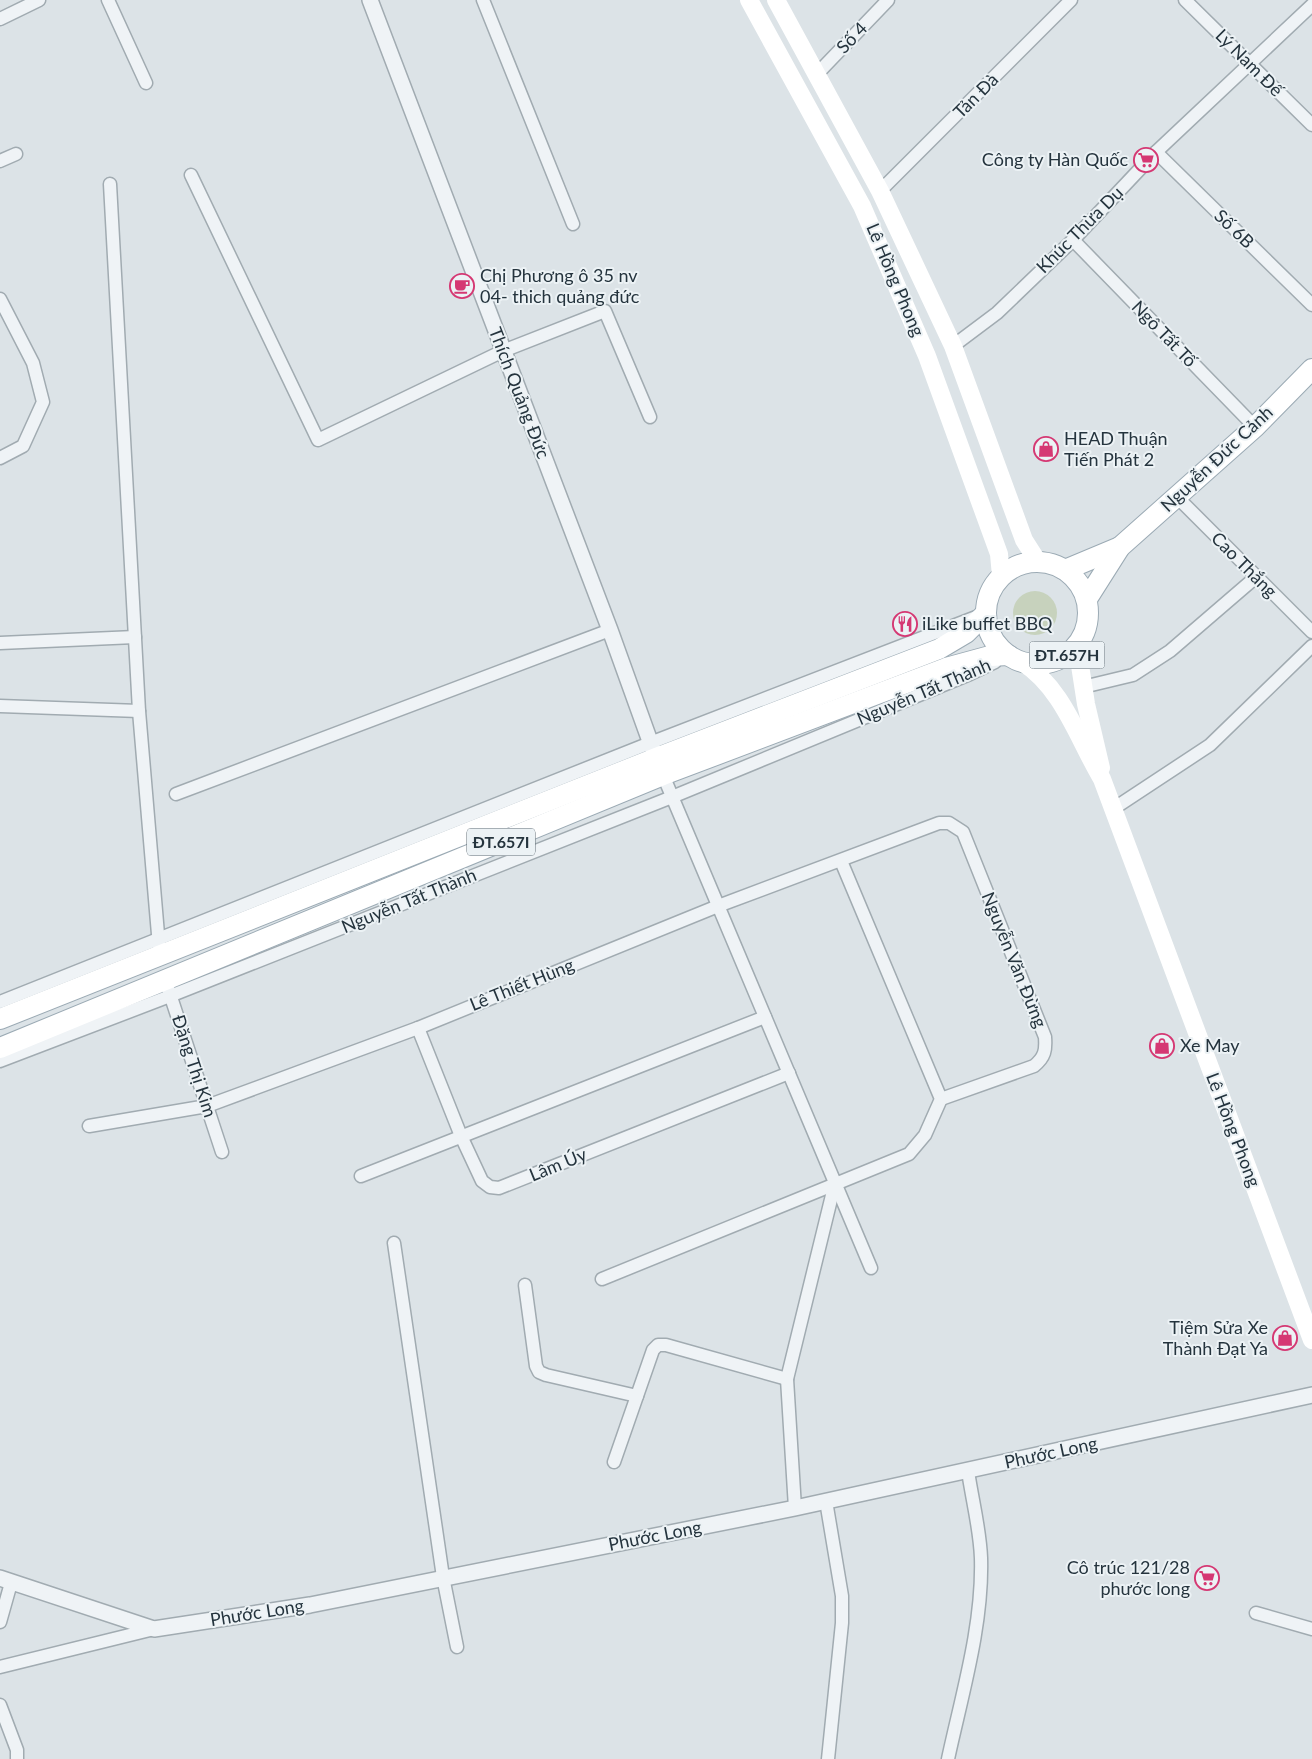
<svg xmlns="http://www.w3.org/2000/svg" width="1312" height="1759" font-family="Lato,sans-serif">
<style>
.green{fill:#c7d2bd}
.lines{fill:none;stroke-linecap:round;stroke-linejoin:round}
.minor-casing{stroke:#a1abb1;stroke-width:15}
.tertiary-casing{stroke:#a1abb1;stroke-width:18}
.primary-casing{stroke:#9baab4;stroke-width:22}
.minor{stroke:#eff3f6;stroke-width:12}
.tertiary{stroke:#eff3f6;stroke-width:15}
.secondary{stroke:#fff;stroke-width:18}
.primary{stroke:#fff;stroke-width:20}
.labels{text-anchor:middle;stroke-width:4;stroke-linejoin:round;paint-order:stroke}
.shield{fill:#ecf2f5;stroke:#616d75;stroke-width:1}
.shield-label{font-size:16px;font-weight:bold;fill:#25343e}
.street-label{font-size:18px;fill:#25343e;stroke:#ecf2f5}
.poi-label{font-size:18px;fill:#25343e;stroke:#ecf2f5;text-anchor:start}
</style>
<rect width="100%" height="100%" fill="#dce3e7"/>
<circle class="green" cx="1035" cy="613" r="22"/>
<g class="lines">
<defs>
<g id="minor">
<path d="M108 0 146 83"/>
<path d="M483 0 573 224"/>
<path d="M1185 0 1312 125"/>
<path d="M0 19 39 0"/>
<path d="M816 75 888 0"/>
<path d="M1156 152 1312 305"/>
<path d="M0 161 16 154"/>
<path d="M191 175 318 440 503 351 605 311 650 417"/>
<path d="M110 184 139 711 159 946"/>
<path d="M880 191 1071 0"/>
<path d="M1073 240 1255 427"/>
<path d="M0 299 33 363 43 402 23 446 0 458"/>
<path d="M953 346 997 313 1073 240 1156 152 1312 5"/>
<path d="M1177 497 1312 632"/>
<path d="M0 643 135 637"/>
<path d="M1083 687 1133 675 1170 651 1256 577"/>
<path d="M0 706 139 711"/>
<path d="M663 775 871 1268"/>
<path d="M176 794 610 630"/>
<path d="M1113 809 1210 745 1312 646"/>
<path d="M168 988 222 1152"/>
<path d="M0 1002 650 743 976 617"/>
<path d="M418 1028 461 1136 482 1181 490 1187 499 1188 789 1073"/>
<path d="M0 1061 170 996 672 797 970 674 995 662"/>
<path d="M89 1126 207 1106 418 1028 718 906 939 823H949L963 832 1045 1037C1046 1050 1045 1057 1034 1066L941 1099"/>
<path d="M361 1176 765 1017"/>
<path d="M394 1243 443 1577 457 1647"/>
<path d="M602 1279 909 1154 925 1135 941 1099 841 861"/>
<path d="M525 1285 536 1366 539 1372 546 1375 637 1396"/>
<path d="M614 1462 653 1350 658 1345H666L787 1379"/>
<path d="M826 1501 842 1596V1623L828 1759"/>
<path d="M795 1508 787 1379 835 1183"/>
<path d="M1256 1613 1312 1629"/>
<path d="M0 1622 11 1583"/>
<path d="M0 1667 154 1629"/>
<path d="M0 1705 17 1750V1759"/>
<path d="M948 1759C962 1694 983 1625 981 1558 980 1529 972 1499 968 1471"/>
</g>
<g id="tertiary">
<path d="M370 0 610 630 656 758"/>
<path d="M0 1578 154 1629 310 1605 795 1508 1312 1395"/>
</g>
<g id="primary">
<circle cx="1037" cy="613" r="51"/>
<path d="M1065 570 1120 547"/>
<path d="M1087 599 1120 547 1255 427 1312 369"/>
<path d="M0 1019 656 758 939 649 966 633 985 614"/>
<path d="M0 1048 663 775 946 668 990 656 1008 655"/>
</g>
</defs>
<use href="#minor" class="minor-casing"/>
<use href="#tertiary" class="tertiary-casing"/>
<use href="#primary" class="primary-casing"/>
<use href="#minor" class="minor"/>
<use href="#tertiary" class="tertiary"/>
<g class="secondary">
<path d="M749 0 862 206 927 356 999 554 1001 576"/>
<path d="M776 0 880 191 953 346 1024 540 1038 562"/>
<path d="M1077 646 1086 704 1101 768"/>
<path d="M1022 662C1063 688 1078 739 1102 779L1312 1340"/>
</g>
<use href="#primary" class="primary"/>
</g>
<defs>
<symbol id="supermarket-ring" viewBox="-11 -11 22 22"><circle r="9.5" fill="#ecf2f5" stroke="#d53873" stroke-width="1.5"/><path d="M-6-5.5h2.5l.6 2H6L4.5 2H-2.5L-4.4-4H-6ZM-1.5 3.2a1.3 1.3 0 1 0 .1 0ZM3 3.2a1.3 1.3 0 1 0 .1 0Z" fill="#d53873"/></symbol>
<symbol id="cafe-ring" viewBox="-11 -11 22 22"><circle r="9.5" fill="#ecf2f5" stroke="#d53873" stroke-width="1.5"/><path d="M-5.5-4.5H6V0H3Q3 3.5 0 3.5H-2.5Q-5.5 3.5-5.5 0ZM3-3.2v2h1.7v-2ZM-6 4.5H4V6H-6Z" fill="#d53873"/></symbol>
<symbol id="shop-ring" viewBox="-11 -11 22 22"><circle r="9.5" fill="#ecf2f5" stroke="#d53873" stroke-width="1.5"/><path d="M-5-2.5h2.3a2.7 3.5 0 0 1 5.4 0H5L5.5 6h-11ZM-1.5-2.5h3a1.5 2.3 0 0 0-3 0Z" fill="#d53873"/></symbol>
<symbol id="restaurant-ring" viewBox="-11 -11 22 22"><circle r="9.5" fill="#ecf2f5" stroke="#d53873" stroke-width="1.5"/><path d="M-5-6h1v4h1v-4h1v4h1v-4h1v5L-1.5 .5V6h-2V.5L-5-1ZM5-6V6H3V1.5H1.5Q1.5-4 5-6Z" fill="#d53873"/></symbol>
</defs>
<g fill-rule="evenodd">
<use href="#supermarket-ring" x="1132" y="146" width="28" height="28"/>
<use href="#cafe-ring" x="448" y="272" width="28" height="28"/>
<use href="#shop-ring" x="1032" y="435" width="28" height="28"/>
<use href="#restaurant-ring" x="891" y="610" width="28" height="28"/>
<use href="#shop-ring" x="1148" y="1032" width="28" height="28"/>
<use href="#shop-ring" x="1271" y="1324" width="28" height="28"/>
<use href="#supermarket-ring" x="1193" y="1564" width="28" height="28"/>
</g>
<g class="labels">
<g class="shield">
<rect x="1029.5" y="641.5" width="75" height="27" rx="4"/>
<rect x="467" y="828.5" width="68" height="27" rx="4"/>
</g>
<g class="shield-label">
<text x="1067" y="661">ĐT.657H</text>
<text x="501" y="848">ĐT.657I</text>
</g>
<g class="street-label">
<text transform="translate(852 38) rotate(-46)" y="6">Số 4</text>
<text transform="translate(1249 63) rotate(45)" y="6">Lý Nam Đế</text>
<text transform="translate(976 96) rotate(-45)" y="6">Tản Đà</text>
<text transform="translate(1234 229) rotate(44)" y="6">Số 6B</text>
<text transform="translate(1080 230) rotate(-45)" y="6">Khúc Thừa Dụ</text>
<text transform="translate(895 280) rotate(67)" y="6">Lê Hồng Phong</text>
<text transform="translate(1164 334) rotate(46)" y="6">Ngô Tất Tố</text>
<text transform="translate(519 393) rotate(69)" y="6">Thích Quảng Đức</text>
<text transform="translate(1217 459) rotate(-43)" y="6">Nguyễn Đức Cảnh</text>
<text transform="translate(1244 565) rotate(45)" y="6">Cao Thắng</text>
<text transform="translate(924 692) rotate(-23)" y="6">Nguyễn Tất Thành</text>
<text transform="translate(409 901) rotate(-22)" y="6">Nguyễn Tất Thành</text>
<text transform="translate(1014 960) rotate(68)" y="6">Nguyễn Văn Đừng</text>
<text transform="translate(522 985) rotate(-22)" y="6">Lê Thiết Hùng</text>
<text transform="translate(194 1066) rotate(72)" y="6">Đặng Thị Kim</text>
<text transform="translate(1233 1130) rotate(69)" y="6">Lê Hồng Phong</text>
<text transform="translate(558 1165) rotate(-22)" y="6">Lâm Úy</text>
<text transform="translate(1051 1453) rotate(-12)" y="6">Phước Long</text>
<text transform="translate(655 1536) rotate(-11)" y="6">Phước Long</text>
<text transform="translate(257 1613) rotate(-9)" y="6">Phước Long</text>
</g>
<g class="poi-label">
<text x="1128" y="166" text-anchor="end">Công ty Hàn Quốc</text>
<text x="480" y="282">Chị Phương ô 35 nv<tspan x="480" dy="21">04- thich quảng đức</tspan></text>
<text x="1064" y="445">HEAD Thuận<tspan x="1064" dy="21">Tiến Phát 2</tspan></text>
<text x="922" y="630">iLike buffet BBQ</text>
<text x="1180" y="1052">Xe May</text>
<text x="1268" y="1334" text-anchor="end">Tiệm Sửa Xe<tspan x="1268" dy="21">Thành Đạt Ya</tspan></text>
<text x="1190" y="1574" text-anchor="end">Cô trúc 121/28<tspan x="1190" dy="21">phước long</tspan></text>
</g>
</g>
</svg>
